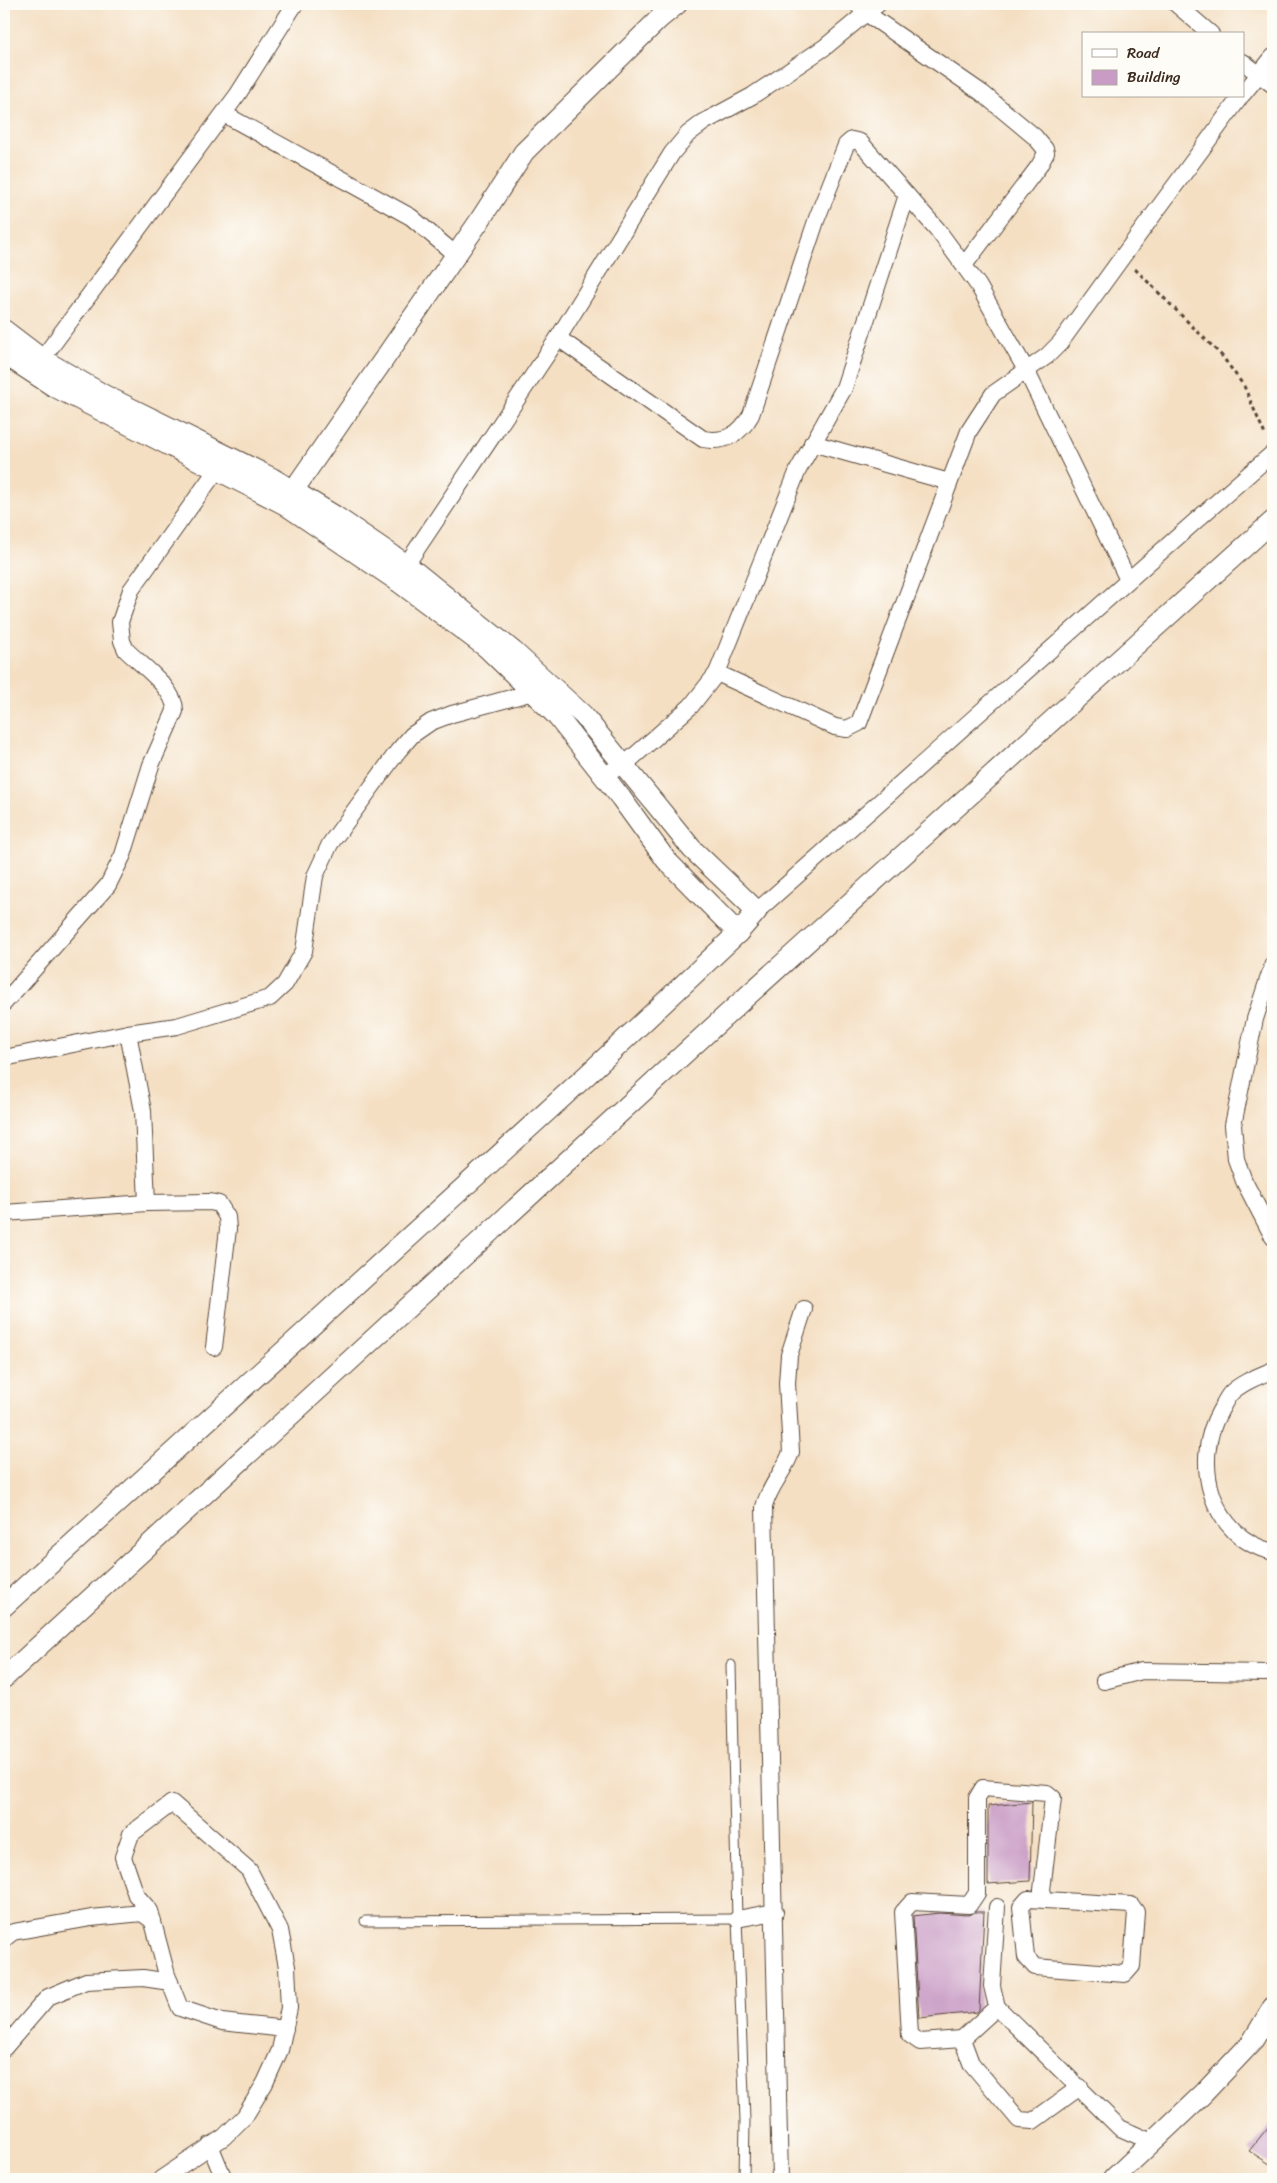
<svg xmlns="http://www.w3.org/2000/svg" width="1277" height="2183" font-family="Sriracha,sans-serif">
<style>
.building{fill:#c99cc6}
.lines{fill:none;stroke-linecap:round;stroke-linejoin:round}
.service-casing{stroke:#574537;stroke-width:11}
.minor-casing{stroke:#574537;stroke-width:18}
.tertiary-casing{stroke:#574537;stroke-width:22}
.path{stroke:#574537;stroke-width:3;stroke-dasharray:4 4;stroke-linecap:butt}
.service{stroke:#fff;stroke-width:9}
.minor{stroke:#fff;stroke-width:16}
.tertiary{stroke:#fff;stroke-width:20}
</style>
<rect width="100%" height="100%" fill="#fdfcf7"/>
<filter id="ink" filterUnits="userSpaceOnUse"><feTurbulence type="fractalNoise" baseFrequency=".02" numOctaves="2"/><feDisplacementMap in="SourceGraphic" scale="10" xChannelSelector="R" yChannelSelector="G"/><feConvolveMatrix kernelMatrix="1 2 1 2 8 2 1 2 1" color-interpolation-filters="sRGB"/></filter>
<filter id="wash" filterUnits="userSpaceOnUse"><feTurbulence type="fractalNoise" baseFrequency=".0096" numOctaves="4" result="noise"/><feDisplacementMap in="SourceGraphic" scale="20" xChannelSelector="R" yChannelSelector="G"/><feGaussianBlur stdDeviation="1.12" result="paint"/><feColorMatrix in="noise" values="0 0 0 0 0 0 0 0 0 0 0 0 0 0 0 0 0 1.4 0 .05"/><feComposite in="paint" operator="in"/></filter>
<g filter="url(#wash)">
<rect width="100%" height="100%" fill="#f4dfc3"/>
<g id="blocks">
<g class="building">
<path d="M1032 1802 1030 1881 988 1884V1806Z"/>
<path d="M975 1912H984L979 2010 977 2012 919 2018 913 1916 939 1913 968 1915Z"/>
<path d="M1273 2121V2166L1249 2151Z"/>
</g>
</g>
</g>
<g filter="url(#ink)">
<use href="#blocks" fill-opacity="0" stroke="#574537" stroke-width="1"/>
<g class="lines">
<defs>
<g id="service">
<path d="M731 1665 737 1919 745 2120 744 2179"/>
<path d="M365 1921 737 1919"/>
</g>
<g id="minor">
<path d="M878 4 866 13 982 93 1035 137 1045 149 1046 153 1039 166 965 264"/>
<path d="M1176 4 1211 34"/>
<path d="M1243 62 1273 85"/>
<path d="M1243 94 1273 57"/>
<path d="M224 114 411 217 456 255"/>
<path d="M558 338 703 439C726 443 740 434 751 415L817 218 846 145 852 140 860 142 937 229 978 285 1026 370 1128 580"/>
<path d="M37 369 42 359 238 94 295 4"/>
<path d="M812 443 949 482"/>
<path d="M400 574 558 338 672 153 688 134 704 122 752 96 825 47 866 13 857 4"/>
<path d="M717 673 835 727 847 729 859 723 969 431 993 394 1047 356 1060 343 1123 256 1241 96"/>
<path d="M603 775 624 765 691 706 717 673 798 470 844 388 907 195"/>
<path d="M757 911C929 759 1100 604 1273 453"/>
<path d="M1273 964 1255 1019 1233 1125 1236 1159 1244 1181 1273 1237"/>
<path d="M4 1003 108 885 123 855 151 765 175 711C176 689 141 665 126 650L122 641 120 622 131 590 223 461"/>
<path d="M128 1033 143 1111 147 1203"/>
<path d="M4 1058 128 1033 177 1026 270 998 285 984 304 951 315 876 330 844 398 751 412 735 431 722 452 714 533 692"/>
<path d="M4 1213 147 1203 210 1202 219 1204 227 1217 228 1229 214 1347"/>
<path d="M1273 1370C1259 1376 1240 1383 1230 1394 1226 1399 1223 1406 1220 1411 1191 1462 1211 1538 1273 1552"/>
<path d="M1104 1681 1142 1671 1267 1673 1273 1672"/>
<path d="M997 1907 992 1986 997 2007"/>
<path d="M737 1919 775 1912"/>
<path d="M4 1939 13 1932 91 1918 142 1913 153 1921"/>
<path d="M962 2039 920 2042 910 2035 903 1912 912 1902 969 1905 977 1893V1798L983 1788 1047 1793 1053 1798 1042 1890 1045 1900 1131 1905 1136 1912 1132 1966 1125 1974 1035 1967 1026 1957 1021 1907 1028 1899 1045 1900"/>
<path d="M4 2048 48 1997 86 1981 143 1978 170 1982"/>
<path d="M1080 2087 1033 2121 1019 2120 971 2063 962 2039 997 2007 1120 2128 1152 2142"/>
<path d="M210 2145 224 2179"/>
<path d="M161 2179 224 2137 245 2116 265 2083 280 2050 289 2008 287 1967 280 1930 249 1870 172 1803 131 1834 123 1857 136 1895 150 1911 167 1975 180 2008 222 2022 285 2029"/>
<path d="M780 2179 764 1507C769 1486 785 1471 791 1452L787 1383 789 1355 804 1309"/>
</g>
<g id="tertiary">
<path d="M4 330 42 359 104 395 272 478 335 516 407 565 513 651 583 715 692 849 757 911 738 933 587 1075 4 1606"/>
<path d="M4 354 53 386 284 504 396 580 487 648 556 715 621 798 666 860 738 933"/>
<path d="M286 501 478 223 524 152 660 18 677 4"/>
<path d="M4 1678 745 998 1273 521"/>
<path d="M1113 2179 1203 2094 1252 2042 1273 2007"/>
</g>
</defs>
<use href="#service" class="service-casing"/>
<use href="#minor" class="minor-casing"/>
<use href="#tertiary" class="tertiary-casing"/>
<path class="path" d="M1135 269 1222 356 1244 386 1266 437"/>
<use href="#service" class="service"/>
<use href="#minor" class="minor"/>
<use href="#tertiary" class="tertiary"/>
</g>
</g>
<rect width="1277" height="2183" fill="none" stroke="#fdfcf7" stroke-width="20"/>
<rect x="1082" y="32" width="162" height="65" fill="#fdfcf7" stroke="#afa8a0"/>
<rect x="1092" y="49" width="25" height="8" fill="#ffffff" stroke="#afa8a0"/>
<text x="1127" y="58" font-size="15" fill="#3b2a1e">Road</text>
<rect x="1092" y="70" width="25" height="15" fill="#c99cc6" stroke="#afa8a0"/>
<text x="1127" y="82" font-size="15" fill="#3b2a1e">Building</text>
</svg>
